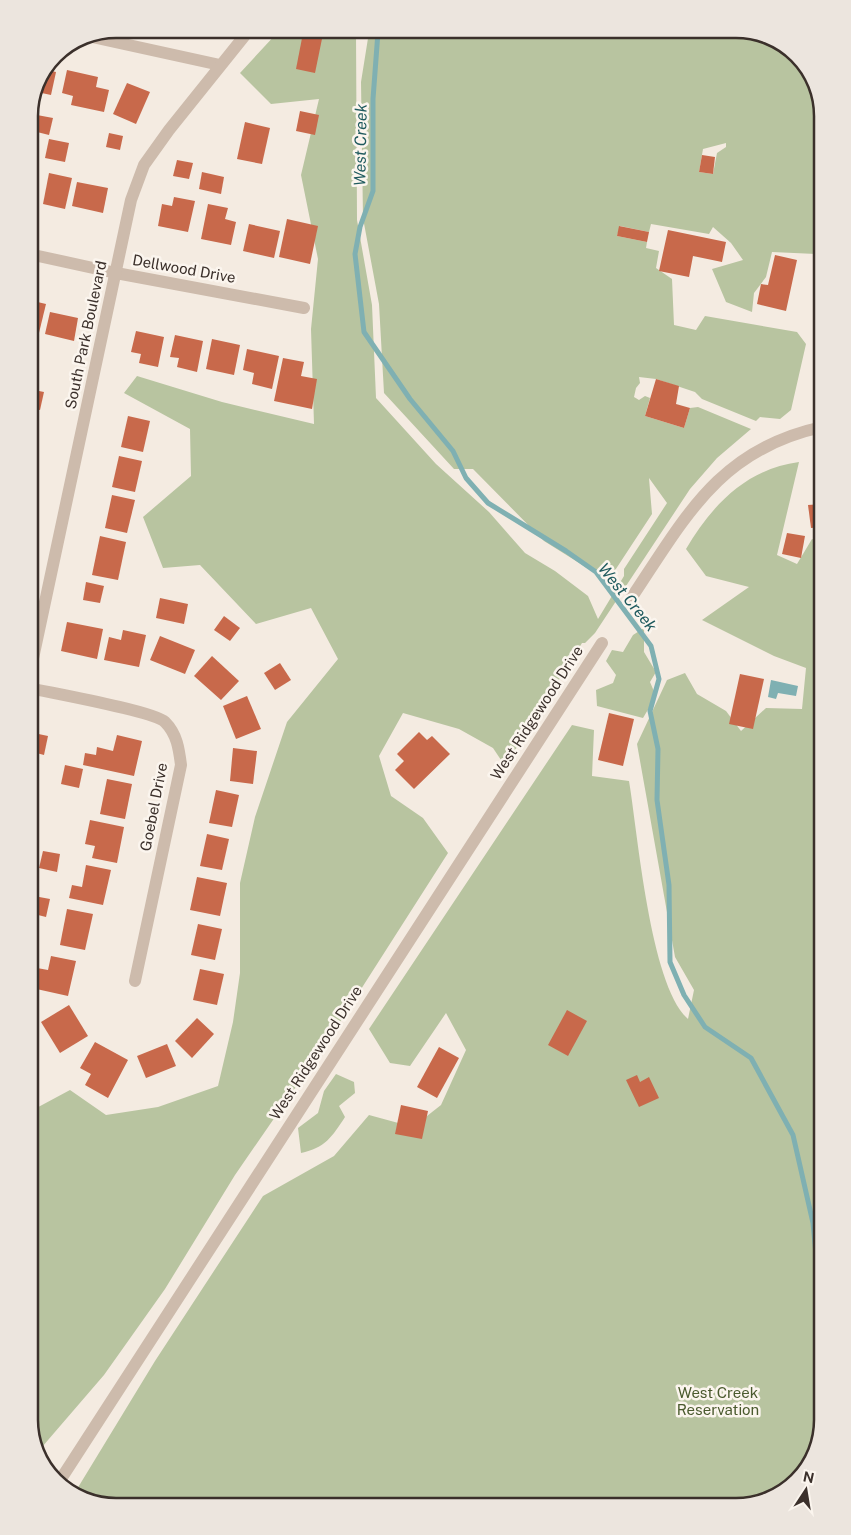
<svg xmlns="http://www.w3.org/2000/svg" width="851" height="1535" font-family="'Public Sans',sans-serif">
<style>
.green{fill:#b8c4a0;fill-rule:evenodd}
.water{fill:#7fb0b2}
.lines{fill:none;stroke-linecap:round;stroke-linejoin:round}
.stream{stroke:#7fb0b2;stroke-width:5}
.building{fill:#c8694b}
.minor{stroke:#cdbbac;stroke-width:12}
.labels{text-anchor:middle;stroke-width:5;stroke-linejoin:round;paint-order:stroke}
.street-label{font-size:15px;fill:#3b302b;stroke:#fbf5ee}
.park-label{font-size:15px;fill:#4a5a2e;stroke:#fbf5ee}
.water-label{font-size:16px;font-style:italic;fill:#1f5a5e;stroke:#fbf5ee}
.rim{fill:none;stroke:#3b302b;stroke-width:2.5}
</style>
<rect width="100%" height="100%" fill="#f4ebe1"/>
<g class="green">
<path d="M742 29 788 46 816 82 822 115V263L816 254 772 252 766 277 754 293 752 312 726 302 712 269 743 260 731 243 713 227 709 234 651 224 649 232 620 226 617 236 647 242 646 248 659 251 656 268 672 279 674 325 696 330 705 316 797 332 806 344 791 410 780 419 760 417 756 421 702 399 695 392 656 379 639 377 640 383 636 388 634 397 639 400 645 396 650 398 645 416 684 428 690 408 698 407 751 429 717 458 690 489 595 633 585 643H582L505 766 493 748 459 729 403 713 379 756 391 796 423 818 448 853 333 1033 235 1175 165 1289 104 1375 36 1454 29 1420V1112L70 1090 106 1115 158 1107 218 1086 233 1022 240 973V883L255 817 287 722 338 659 311 608 256 624 200 565 163 568 143 517 191 476 190 429 124 393 137 376 222 402 314 424 311 329 318 259 301 175 319 99 271 104 240 73 277 33H356L357 220 372 305 376 398 436 464 489 512 525 553 555 571 588 596 598 619 624 576V569L667 503 649 478 652 514 608 581 544 541 473 469H454L384 393 379 304 363 218 361 82 369 32ZM726 143V147L717 153 713 174 699 172 703 149Z"/>
<path d="M822 332V386L813 372Z"/>
<path d="M799 462 777 555 797 564 812 539 822 543V1420L808 1468 769 1500 736 1506H110L74 1494 155 1361 263 1196 334 1156 369 1115 413 1127 441 1105 466 1050 446 1013 410 1066 390 1063 369 1029 572 725 594 730 592 776 629 781C638 835 650 985 688 1019L694 990 675 957 637 744 667 680 685 673 697 694 726 711 741 731 766 708 802 709 806 668 774 656 702 620 749 587 706 576 686 549C712 505 746 469 799 462Z"/>
<path d="M644 628V652L656 672 650 682 656 696 643 718 597 706 596 690 613 683 616 675 606 661 612 650 623 652 633 635Z"/>
<path d="M336 1074 354 1082 355 1093 339 1106 345 1117C332 1137 325 1148 301 1153L298 1128 318 1113 324 1091Z"/>
</g>
<path class="water" d="M771 680 798 686 796 696 778 693 776 699 768 697Z"/>
<g class="lines">
<path class="stream" d="M378 32 373 99V191L360 227 355 254 364 332 410 399 453 451 466 478 488 503 566 551 596 572 651 646 659 679 650 711 658 749 657 800 669 885 670 962 684 995 705 1027 751 1058 793 1135 813 1223 822 1316"/>
</g>
<g class="building">
<path d="M303 33 323 34 315 73 296 69Z"/>
<path d="M47 70 56 72 51 95 37 92Z"/>
<path d="M67 70 98 77 96 87 109 90 104 112 71 105 73 96 62 93Z"/>
<path d="M127 83 150 92 136 124 113 114Z"/>
<path d="M300 111 319 115 315 135 296 131Z"/>
<path d="M37 115 53 118 49 135 33 131Z"/>
<path d="M245 122 270 128 262 164 237 159Z"/>
<path d="M109 133 123 136 120 150 106 147Z"/>
<path d="M49 139 69 143 65 162 45 158Z"/>
<path d="M702 155 715 157 713 174 699 172Z"/>
<path d="M177 160 193 163 189 179 173 176Z"/>
<path d="M202 172 224 177 221 194 199 189Z"/>
<path d="M49 173 72 178 65 209 43 204Z"/>
<path d="M29 181 37 183 31 207 29 206Z"/>
<path d="M77 182 108 188 103 213 72 206Z"/>
<path d="M174 197 195 201 188 232 158 226 162 204 172 206Z"/>
<path d="M208 204 228 208 225 219 236 222 231 245 201 239Z"/>
<path d="M287 219 318 226 310 264 279 257Z"/>
<path d="M249 224 280 231 274 258 243 251Z"/>
<path d="M619 226 649 232 647 242 617 236Z"/>
<path d="M668 230 726 242 722 262 693 256 689 277 659 271Z"/>
<path d="M775 255 797 260 786 311 757 304 761 284 768 285Z"/>
<path d="M29 300 46 304 38 337 29 335Z"/>
<path d="M50 312 78 318 74 341 45 334Z"/>
<path d="M136 331 164 337 158 367 139 363 141 354 131 352Z"/>
<path d="M175 335 203 341 197 372 177 367 179 358 170 357Z"/>
<path d="M212 339 240 345 234 375 206 369Z"/>
<path d="M247 349 279 356 272 389 252 384 254 373 243 370Z"/>
<path d="M283 358 304 362 301 376 317 379 312 409 274 401Z"/>
<path d="M656 379 679 386 676 404 690 408 684 428 645 416Z"/>
<path d="M29 389 44 392 40 410 29 408Z"/>
<path d="M128 416 150 421 143 452 121 447Z"/>
<path d="M29 427 37 428 33 447 29 446Z"/>
<path d="M119 456 142 461 135 492 112 487Z"/>
<path d="M112 495 135 500 127 533 105 528Z"/>
<path d="M822 504V527L811 528 808 505Z"/>
<path d="M787 533 805 536 801 558 782 554Z"/>
<path d="M100 536 126 542 118 580 92 575Z"/>
<path d="M86 582 104 586 100 603 83 600Z"/>
<path d="M160 598 188 604 184 624 156 618Z"/>
<path d="M224 616 240 628 230 641 214 630Z"/>
<path d="M67 622 103 629 97 659 61 651Z"/>
<path d="M123 630 146 635 139 667 104 660 109 637 121 640Z"/>
<path d="M160 636 195 650 185 674 150 660Z"/>
<path d="M212 656 239 681 221 700 194 676Z"/>
<path d="M280 663 291 680 275 690 264 673Z"/>
<path d="M740 674 764 679 753 729 729 724Z"/>
<path d="M247 696 261 729 236 739 223 706Z"/>
<path d="M609 713 634 719 623 766 598 760Z"/>
<path d="M29 732 48 736 44 755 29 751Z"/>
<path d="M419 732 427 740 432 736 450 754 414 789 395 770 404 761 397 754Z"/>
<path d="M117 735 142 741 134 776 83 765 85 753 96 755 97 747 113 751Z"/>
<path d="M233 748 257 751 253 784 230 781Z"/>
<path d="M65 765 83 769 79 788 61 784Z"/>
<path d="M107 779 132 784 125 819 100 814Z"/>
<path d="M216 790 239 795 232 827 209 823Z"/>
<path d="M90 820 124 827 117 863 92 858 95 846 85 844Z"/>
<path d="M207 834 229 839 222 870 200 866Z"/>
<path d="M43 851 60 854 57 872 39 868Z"/>
<path d="M86 865 111 870 103 905 69 898 72 885 82 887Z"/>
<path d="M29 871 35 872 31 891H29Z"/>
<path d="M197 877 227 883 220 916 190 910Z"/>
<path d="M34 896 50 899 46 917 30 913Z"/>
<path d="M67 909 93 914 85 950 60 945Z"/>
<path d="M198 924 222 929 215 960 191 955Z"/>
<path d="M51 956 76 961 68 996 32 988 37 968 48 970Z"/>
<path d="M200 969 224 974 217 1005 193 1000Z"/>
<path d="M69 1005 88 1036 60 1053 41 1022Z"/>
<path d="M567 1010 587 1021 568 1056 548 1045Z"/>
<path d="M197 1018 214 1034 192 1058 175 1041Z"/>
<path d="M95 1042 128 1060 108 1098 85 1085 91 1074 80 1068Z"/>
<path d="M167 1044 176 1066 146 1078 137 1056Z"/>
<path d="M439 1047 459 1058 437 1098 417 1087Z"/>
<path d="M637 1075 640 1082 649 1077 659 1098 639 1107 626 1080Z"/>
<path d="M401 1105 428 1111 422 1139 395 1134Z"/>
</g>
<g class="lines">
<g class="minor">
<path d="M83 35 220 65"/>
<path d="M29 254 116 273 304 308"/>
<path d="M632 597C686 516 720 449 822 427"/>
<path d="M29 677 131 200 144 165 169 130 246 34"/>
<path d="M29 688C51 693 153 711 165 722 177 734 179 749 181 765L135 981"/>
<path d="M59 1482 602 643"/>
</g>
</g>
<g class="labels">
<g class="street-label">
<text transform="translate(184 269) rotate(10)" y="5">Dellwood Drive</text>
<text transform="translate(86 335) rotate(-78)" y="5">South Park Boulevard</text>
<text transform="translate(537 713) rotate(-57)" y="5">West Ridgewood Drive</text>
<text transform="translate(154 807) rotate(-79)" y="5">Goebel Drive</text>
<text transform="translate(316 1053) rotate(-57)" y="5">West Ridgewood Drive</text>
</g>
<g class="park-label">
<text x="718" y="1398">West Creek<tspan x="718" dy="17">Reservation</tspan></text>
</g>
<g class="water-label">
<text transform="translate(360 145) rotate(-89)" y="6">West Creek</text>
<text transform="translate(628 597) rotate(51)" y="6">West Creek</text>
</g>
</g>
<path d="M0 0H851V1535H0ZM116 38H736A78 78 0 0 1 814 116V1420A78 78 0 0 1 736 1498H116A78 78 0 0 1 38 1420V116A78 78 0 0 1 116 38Z" fill="#ece5de" fill-rule="evenodd"/>
<path class="rim" d="M116 38H736A78 78 0 0 1 814 116V1420A78 78 0 0 1 736 1498H116A78 78 0 0 1 38 1420V116A78 78 0 0 1 116 38Z"/>
<g transform="translate(806 1490) rotate(12)" stroke="#fbf5ee" stroke-width="4" paint-order="stroke">
<path d="M0-4L9 19L0 12L-9 19Z" fill="#3b302b"/>
<text y="-8" font-size="14" font-weight="bold" text-anchor="middle" fill="#3b302b">N</text>
</g>
</svg>
